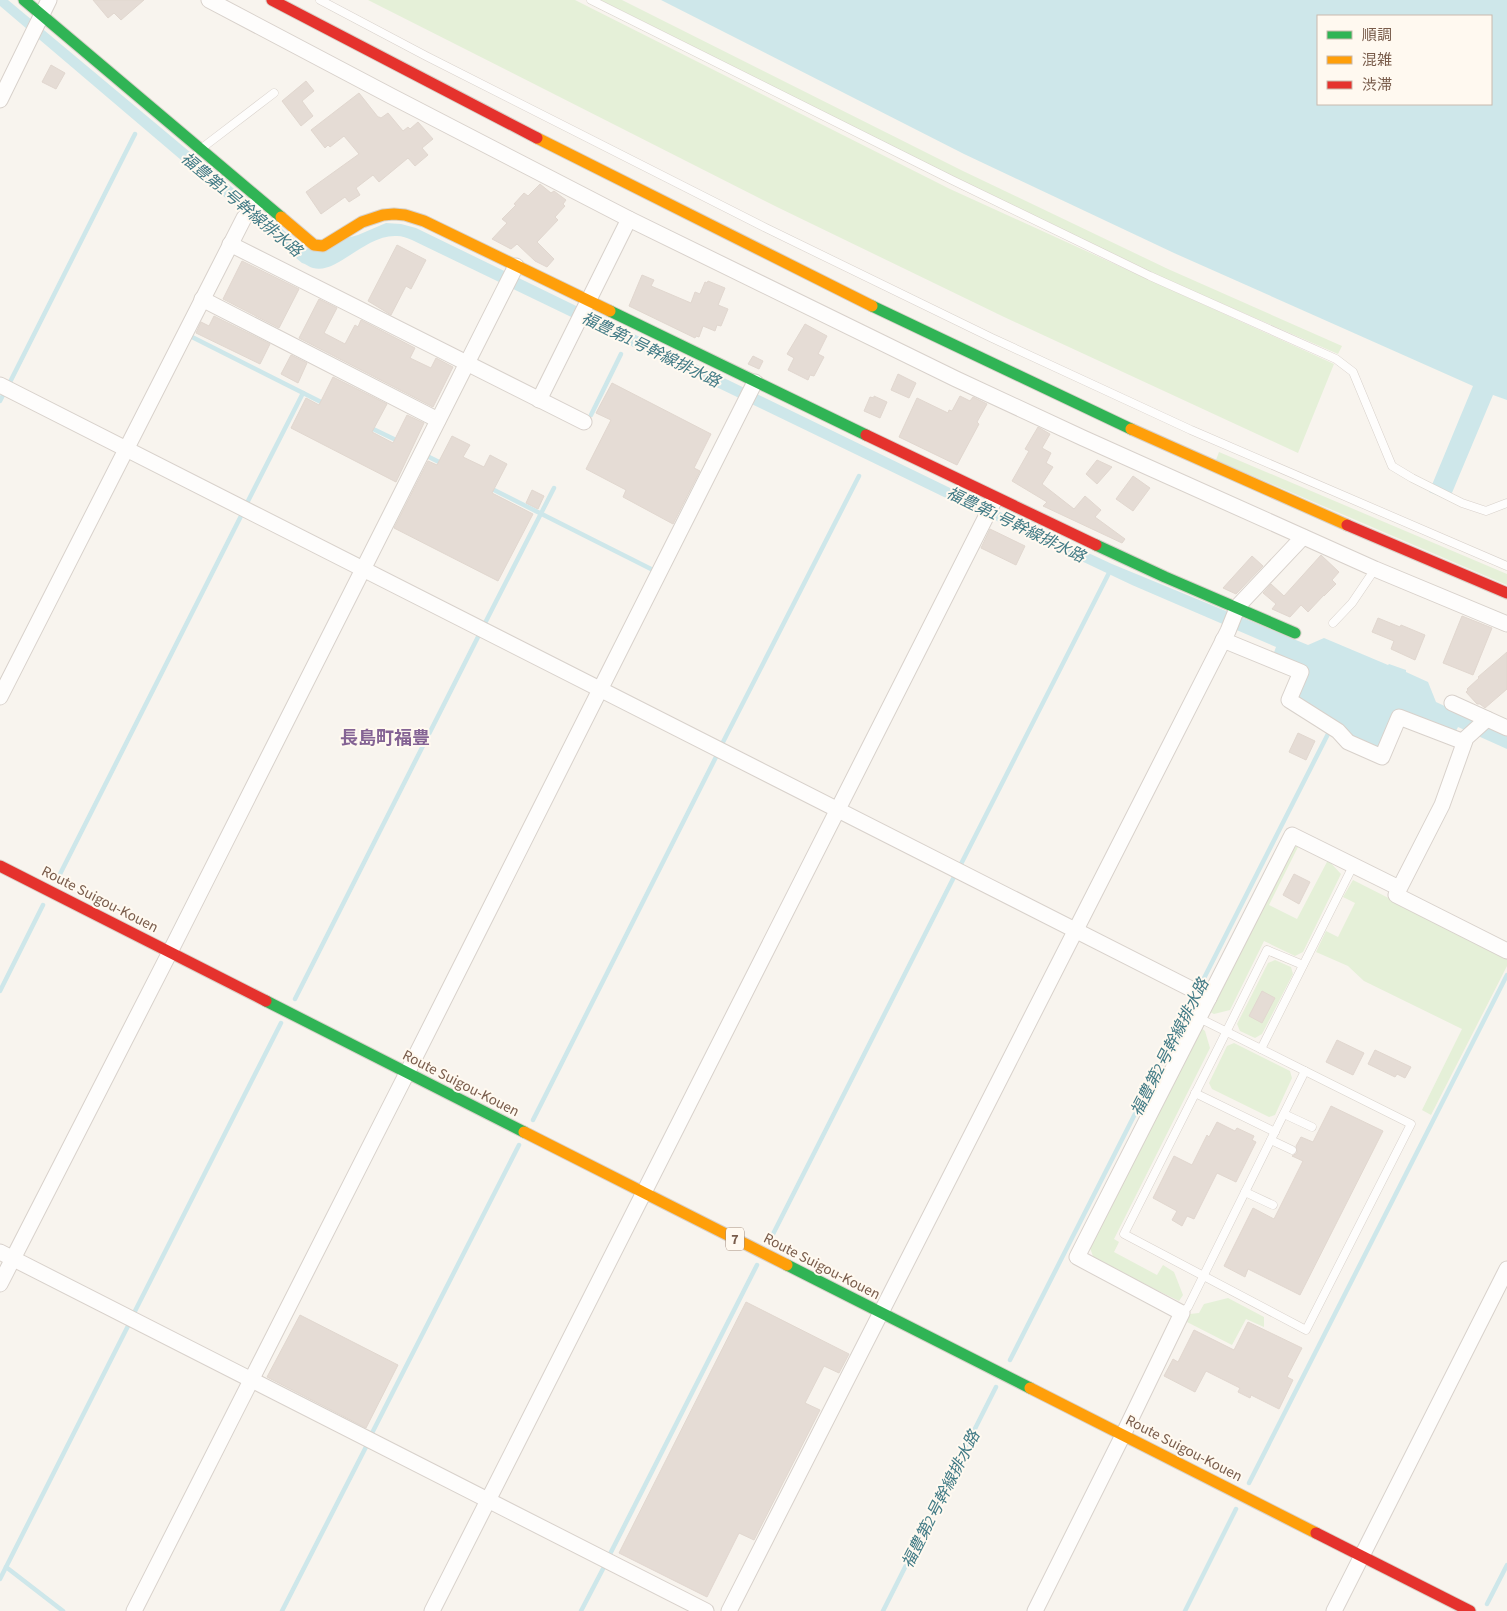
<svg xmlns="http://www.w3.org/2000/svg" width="1507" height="1611" font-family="'Source Sans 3','Noto Sans JP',sans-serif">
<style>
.green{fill:#e5f0d8}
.water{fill:#cee7ea;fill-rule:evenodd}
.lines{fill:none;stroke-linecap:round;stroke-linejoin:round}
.stream{stroke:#cee7ea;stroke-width:4.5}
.building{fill:#e5dcd5;stroke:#e1d7cf}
.lane-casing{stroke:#d8d1cb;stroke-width:9}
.street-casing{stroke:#d8d1cb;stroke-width:17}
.fast-casing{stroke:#d8d1c9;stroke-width:13}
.slow-casing{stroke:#d8d1c9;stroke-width:13}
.jam-casing{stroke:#d8d1c9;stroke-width:13}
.lane{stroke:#fefdfc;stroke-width:8}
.street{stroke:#fefdfc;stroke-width:15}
.fast{stroke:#30b455;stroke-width:11}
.slow{stroke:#ff9f0a;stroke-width:11}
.jam{stroke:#e5322d;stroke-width:11}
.labels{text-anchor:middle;stroke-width:4;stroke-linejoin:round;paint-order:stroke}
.shield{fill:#fff9f0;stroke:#a18b7c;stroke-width:1}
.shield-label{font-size:14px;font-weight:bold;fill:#795c4b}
.street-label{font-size:15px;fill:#795c4b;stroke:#fff9f0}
.water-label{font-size:16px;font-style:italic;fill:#417a85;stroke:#fff9f0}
.quarter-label{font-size:18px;font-weight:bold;fill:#846394;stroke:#fff9f0}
</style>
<rect width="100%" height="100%" fill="#f8f4ee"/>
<g class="green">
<path d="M368 0H575L950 189 1334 364 1298 453 1002 316 777 207Z"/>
<path d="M600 0H622L963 171 1168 269 1342 346 1338 354 1156 275 952 176Z"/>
<path d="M1219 452 1507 574V585L1216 460Z"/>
<path d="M1299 845 1269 905 1297 919 1328 860 1341 874 1303 952 1295 956 1264 941 1230 1010 1214 1014 1210 1012 1293 848Z"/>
<path d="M1353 880 1507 958V966L1431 1115 1422 1110 1462 1029 1364 981 1348 966 1316 952 1326 931 1338 937 1355 903 1343 897Z"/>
<path d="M1275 960 1291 967 1293 974 1262 1034 1255 1038 1240 1031 1237 1024 1268 963Z"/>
<path d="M1201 1028 1205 1031 1210 1048 1114 1239 1119 1242 1114 1252 1157 1275 1163 1265 1174 1272 1183 1295 1179 1301 1094 1259 1090 1248Z"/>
<path d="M1234 1043 1290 1071 1292 1078 1275 1115 1269 1117 1212 1089 1209 1083 1227 1046Z"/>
<path d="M1228 1298 1264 1317V1327L1246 1319 1232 1345 1187 1322 1190 1314 1199 1313 1204 1304Z"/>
</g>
<g class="water">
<path d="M0 0H8L306 249 358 235 386 223 401 224 416 228 983 504 1112 564 1308 645 1324 638 1388 665 1389 664 1406 670V672L1428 682 1436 702 1507 735V749L1458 727 1454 735 1397 711 1379 752 1351 737 1295 698 1306 670 1273 655 1276 647 1132 585 995 520 975 512 412 240C407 238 402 236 397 236 365 234 337 275 313 268 309 267 306 264 302 263L0 6Z"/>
<path d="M661 0H1507V400L1493 395 1449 500 1429 492 1473 386 1174 253 964 154ZM1318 16H1491V104H1318Z"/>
</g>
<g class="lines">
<g class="stream">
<path d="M192 337 325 404"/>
<path d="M9 384 135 134"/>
<path d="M0 401 5 391"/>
<path d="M591 415 621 354"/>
<path d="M369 427 398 441"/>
<path d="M429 457 443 464"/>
<path d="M490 488 655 571"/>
<path d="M247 503 303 393"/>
<path d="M484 625 554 488"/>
<path d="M722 744 859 476"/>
<path d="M960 866 1111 569"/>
<path d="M58 878 242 514"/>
<path d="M0 991 43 905"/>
<path d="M295 999 480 633"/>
<path d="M533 1120 717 755"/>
<path d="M770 1240 955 875"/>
<path d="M133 1315 281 1023"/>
<path d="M1010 1360 1328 734"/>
<path d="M371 1435 519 1145"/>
<path d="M1249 1483 1507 975"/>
<path d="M609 1556 757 1265"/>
<path d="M6 1567 63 1611"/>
<path d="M0 1579 129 1324"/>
<path d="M1487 1604 1507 1565"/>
<path d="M282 1611 367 1445"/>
<path d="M581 1611 605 1565"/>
<path d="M883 1611 996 1387"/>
<path d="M1185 1611 1236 1509"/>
</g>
</g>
<g class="building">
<path d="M93 0H144L121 20 114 13 108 18Z"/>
<path d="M51 65 65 73 56 89 42 82Z"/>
<path d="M306 81 314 91 302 101 313 116 301 126 282 101Z"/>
<path d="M359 93 378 117H379L381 118 388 113 403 131 408 127 410 129 418 122 433 139 422 148 428 155 415 166 408 158 379 182 373 175 356 188 360 195 349 202 345 197 321 214 306 192 359 154 344 136 330 147 328 145 325 148 311 130Z"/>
<path d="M540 184 551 193 554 191 566 200 563 204 565 206 555 217 558 220 537 242 554 259 547 267 535 261 517 244 511 249 492 239 507 223 502 219 516 205 514 204 524 193 528 196Z"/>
<path d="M397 245 426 260 411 289 406 286 391 315 368 301Z"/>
<path d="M242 261 299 289 279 328 223 299Z"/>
<path d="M642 275 654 280 651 286 691 303 695 292 700 294 705 282 707 283 708 281 725 288 718 305 728 309 721 326 717 325 715 331 703 326 699 337 696 336 695 338 629 306Z"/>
<path d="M319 299 337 308 324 333 345 344 355 325 358 327 361 320 415 348 410 358 431 368 436 358 453 367 433 407 299 338Z"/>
<path d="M214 316 270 344 260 364 196 333 201 322 209 326Z"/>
<path d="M805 324 827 336 818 354 824 357 814 376 810 375 808 380 788 370 794 358 787 354Z"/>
<path d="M291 355 307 363 298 383 281 374Z"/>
<path d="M753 356 763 361 759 369 748 364Z"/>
<path d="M898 374 916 383 909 398 891 390Z"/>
<path d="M333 377 387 404 372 432 393 443 407 415 424 423 396 482 291 428 306 398 319 405Z"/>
<path d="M612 383 711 434 694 468 700 471 673 524 623 497 626 490 586 469 611 420 596 413Z"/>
<path d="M874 396 887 402 880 418 864 411 870 397 874 398Z"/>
<path d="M960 396 970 401 973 397 987 404 977 422 979 424 957 465 899 437 917 398 948 413 949 410 952 411Z"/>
<path d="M1038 427 1050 434 1042 448 1051 453 1046 463 1053 467 1042 484 1074 509 1085 496 1101 510 1095 517 1125 539 1122 543 1043 506 1047 502 1012 481 1029 451 1025 449Z"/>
<path d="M452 436 470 445 463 457 484 467 490 455 507 464 492 493 533 514 498 581 394 528 428 461 437 465Z"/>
<path d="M1097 460 1112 467 1097 484 1086 474Z"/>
<path d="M1133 476 1150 488 1133 511 1116 499Z"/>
<path d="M532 490 544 496 538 509 526 503Z"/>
<path d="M990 529 1025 546 1016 565 981 548Z"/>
<path d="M1321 555 1339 572 1332 580 1336 584 1324 596V595L1308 612 1301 605 1290 617 1272 609 1276 604 1263 593 1271 584 1284 596Z"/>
<path d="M1252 556 1263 566 1236 594 1223 588Z"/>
<path d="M1462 616 1492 628 1473 675 1443 663Z"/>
<path d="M1378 618 1400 627 1401 625 1425 635 1415 660 1391 649 1394 641 1372 632Z"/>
<path d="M1507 652V689L1485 708 1480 704H1477L1466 692 1468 690 1467 689 1479 678 1478 677Z"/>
<path d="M1298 733 1315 741 1306 760 1289 752Z"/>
<path d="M1294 874 1310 882 1299 904 1283 895Z"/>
<path d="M1262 991 1275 998 1262 1023 1249 1016Z"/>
<path d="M1337 1040 1364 1053 1353 1075 1326 1062Z"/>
<path d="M1375 1050 1411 1067 1405 1078 1397 1074 1395 1077 1368 1064Z"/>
<path d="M1331 1106 1383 1131 1300 1295 1248 1269 1245 1277 1224 1266 1253 1208 1274 1219 1303 1161 1292 1156 1297 1153 1296 1146 1301 1137 1313 1142Z"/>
<path d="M1217 1122 1235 1131 1237 1128 1254 1136 1252 1140 1256 1142 1236 1182 1217 1173 1194 1219 1187 1216 1182 1226 1172 1220 1177 1211 1153 1198 1174 1156 1192 1165 1207 1135 1209 1137Z"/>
<path d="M746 1302 849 1354 839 1373 824 1366 805 1403 820 1410 754 1540 739 1533 707 1597 619 1553Z"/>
<path d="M300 1315 398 1365 366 1428 267 1377Z"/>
<path d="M1248 1322 1302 1348 1287 1377 1293 1380 1279 1409 1251 1395 1250 1398 1238 1392 1240 1388 1206 1371 1195 1392 1164 1376 1173 1359 1178 1362 1194 1330 1234 1350Z"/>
</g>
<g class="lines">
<defs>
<g id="lane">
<path d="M320 0 426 56 766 228 992 338 1191 430 1507 566"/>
<path d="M591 0 952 180 1150 276 1336 359 1353 372 1392 466 1412 478 1462 503 1486 511 1507 503"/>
<path d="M202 148 274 93"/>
<path d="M1333 623 1352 603 1375 569"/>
<path d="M1199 1018C1270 1053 1340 1089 1411 1124L1306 1330 1124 1234C1172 1140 1220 1045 1267 950L1303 965"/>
<path d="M1261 1049 1353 866"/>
<path d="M1195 1093 1275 1132"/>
<path d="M1284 1114 1312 1127"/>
<path d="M1271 1140 1292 1150"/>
<path d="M1245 1192 1273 1205"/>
<path d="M1182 1313 1188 1307 1305 1071"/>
</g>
<g id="street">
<path d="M209 0 391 96 629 219 956 379 1083 438 1375 569 1507 624"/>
<path d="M0 100 49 0"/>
<path d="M230 244 584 422"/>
<path d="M202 299 438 420"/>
<path d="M0 385 1209 998"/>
<path d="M539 400 629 219"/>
<path d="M1223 640 1301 672 1289 700 1338 731 1348 742 1382 757 1399 717 1464 742"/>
<path d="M0 697 244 218 258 202"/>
<path d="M1452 703 1507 728"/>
<path d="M1487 719 1466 738 1442 805 1396 895 1507 951"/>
<path d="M0 1252 706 1611"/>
<path d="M0 1284 170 952 516 266"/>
<path d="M134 1611 407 1073 755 382"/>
<path d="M432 1611 994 501"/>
<path d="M729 1611 1228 631 1238 606 1303 537"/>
<path d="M1035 1611 1123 1435 1182 1313 1077 1257 1292 835 1399 888"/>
<path d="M1334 1611 1507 1269"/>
</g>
<g id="fast">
<path d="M24 0 281 217"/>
<path d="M872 306 1131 429"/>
<path d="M610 311 866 435"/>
<path d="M1096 545 1165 577 1295 633"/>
<path d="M266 1001 524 1132"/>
<path d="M787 1265 1030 1388"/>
</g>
<g id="slow">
<path d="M537 138 872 306"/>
<path d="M281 217 314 245 323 246 362 222 383 215 394 214 405 215 424 221 610 311"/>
<path d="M1131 429 1347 525"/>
<path d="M524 1132 787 1265"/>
<path d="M1030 1388 1316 1533"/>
</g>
<g id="jam">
<path d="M272 0 537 138"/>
<path d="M866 435 1096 545"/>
<path d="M1347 525 1507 593"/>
<path d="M0 866 266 1001"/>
<path d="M1316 1533 1470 1611"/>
</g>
</defs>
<use href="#lane" class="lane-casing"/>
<use href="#street" class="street-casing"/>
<use href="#fast" class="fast-casing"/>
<use href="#slow" class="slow-casing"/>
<use href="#jam" class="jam-casing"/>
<use href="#lane" class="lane"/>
<use href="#street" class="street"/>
<use href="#fast" class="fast"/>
<use href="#slow" class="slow"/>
<use href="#jam" class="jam"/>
</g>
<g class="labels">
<rect class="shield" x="726" y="1227.5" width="18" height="23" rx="4"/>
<g class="shield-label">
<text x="735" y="1244">7</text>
</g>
<g class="street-label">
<text transform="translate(100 899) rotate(27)" y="5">Route Suigou-Kouen</text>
<text transform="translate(461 1083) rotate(27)" y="5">Route Suigou-Kouen</text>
<text transform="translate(822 1266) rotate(27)" y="5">Route Suigou-Kouen</text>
<text transform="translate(1184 1448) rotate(27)" y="5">Route Suigou-Kouen</text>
</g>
<g class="water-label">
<text transform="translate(242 204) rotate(40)" y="6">福豊第1号幹線排水路</text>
<text transform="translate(651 349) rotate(26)" y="6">福豊第1号幹線排水路</text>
<text transform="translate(1016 524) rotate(26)" y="6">福豊第1号幹線排水路</text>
<text transform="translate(1169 1047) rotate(-63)" y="6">福豊第2号幹線排水路</text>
<text transform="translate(940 1499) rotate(-63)" y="6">福豊第2号幹線排水路</text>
</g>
<g class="quarter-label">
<text x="385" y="744">長島町福豊</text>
</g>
</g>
<rect x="1317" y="15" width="175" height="90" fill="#fff9f0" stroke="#c9baae"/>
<rect x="1327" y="31" width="25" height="8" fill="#30b455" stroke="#c9baae"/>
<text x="1362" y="40" font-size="15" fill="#795c4b">順調</text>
<rect x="1327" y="56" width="25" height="8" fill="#ff9f0a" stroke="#c9baae"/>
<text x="1362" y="65" font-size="15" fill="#795c4b">混雑</text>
<rect x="1327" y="81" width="25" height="8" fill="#e5322d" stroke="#c9baae"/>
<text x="1362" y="90" font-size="15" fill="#795c4b">渋滞</text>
</svg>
